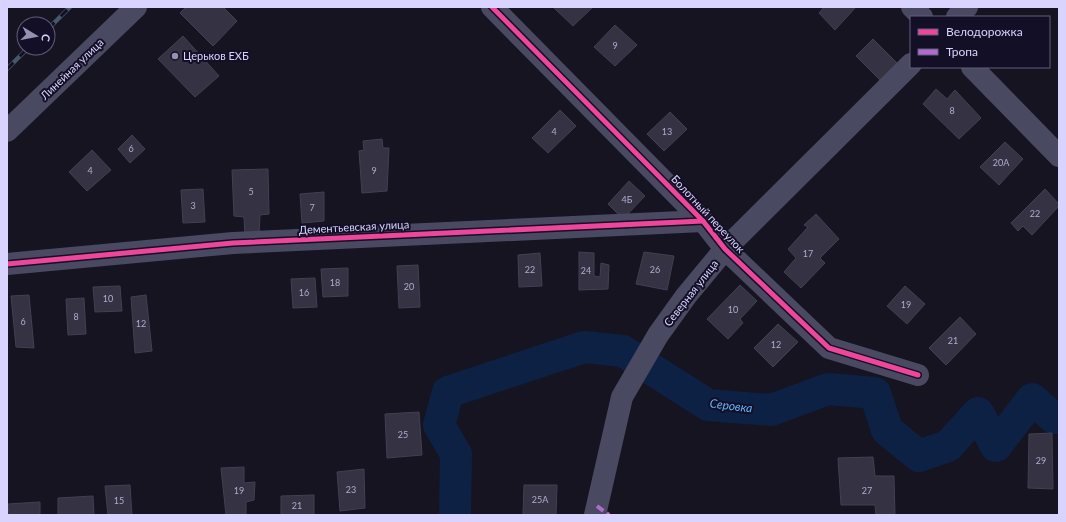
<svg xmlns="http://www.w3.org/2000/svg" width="1066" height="522" font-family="Lato,sans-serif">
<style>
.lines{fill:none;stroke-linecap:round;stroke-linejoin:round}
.river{stroke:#0d2144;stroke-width:32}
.building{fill:#343243;stroke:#433f54}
.minor{stroke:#4a4962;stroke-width:22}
.rail-casing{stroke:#43596b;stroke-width:4.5}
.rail{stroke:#130f26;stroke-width:3;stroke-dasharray:9;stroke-linecap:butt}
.quiet{stroke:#b06ccc;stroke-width:4;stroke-dasharray:8 4;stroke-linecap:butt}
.cycleway-casing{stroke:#130f26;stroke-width:8}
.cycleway{stroke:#ed469a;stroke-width:5}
.poi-dot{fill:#9591b1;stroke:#130f26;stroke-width:1.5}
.labels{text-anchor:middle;stroke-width:4;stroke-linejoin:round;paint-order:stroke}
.number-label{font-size:9px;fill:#b0acd0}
.poi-label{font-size:11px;fill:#d9d4ff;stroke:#130f26;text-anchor:start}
.street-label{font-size:11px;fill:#d9d4ff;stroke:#130f26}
.water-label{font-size:12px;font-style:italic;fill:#62b6ff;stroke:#130f26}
</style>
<rect width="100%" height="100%" fill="#161421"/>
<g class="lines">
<path class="river" d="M455 515 456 454 439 425 448 392 584 347 623 351 708 405 771 410 828 389 875 393 887 430 919 456 948 446 978 413 996 446 1032 399 1054 418H1059"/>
</g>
<g class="building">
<path d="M186 7H223L237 21 213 46 180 13Z"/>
<path d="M553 7H593L573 26Z"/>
<path d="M824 7H856L835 30 819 13Z"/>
<path d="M615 25 637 45 615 66 594 47Z"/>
<path d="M183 36 219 76 195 97 158 59Z"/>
<path d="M873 39 897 63 880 80 856 56Z"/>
<path d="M936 89 947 99 955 90 981 118 959 139 923 104Z"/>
<path d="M560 110 576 126 548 153 532 138Z"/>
<path d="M670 112 687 129 664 151 647 134Z"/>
<path d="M132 135 145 149 130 163 118 149Z"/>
<path d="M382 139 383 148H389L387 191 362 193 359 151 364 150 363 141Z"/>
<path d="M1005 142 1023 159 999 185 980 167Z"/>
<path d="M92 150 111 170 87 191 69 172Z"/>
<path d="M268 169 269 214 260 215 259 237H245L244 217 234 216 232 170Z"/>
<path d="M629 181 645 196 623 219 608 204Z"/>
<path d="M203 189 205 222 183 223 181 190Z"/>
<path d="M1045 189 1059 204V206L1032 235 1023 226 1018 231 1011 223Z"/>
<path d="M324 192V221L302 223 300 194Z"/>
<path d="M816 214 839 239 820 258 825 263 801 288 784 272 796 258 788 249 808 227 804 225Z"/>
<path d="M579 252 594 253V276L600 277 601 263 609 265 608 289 579 290Z"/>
<path d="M644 252 674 256 667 290 636 284Z"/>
<path d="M540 253 542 286 519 287 518 255Z"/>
<path d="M418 265 420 307 399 308 397 266Z"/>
<path d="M348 268V296L323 297 321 269Z"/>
<path d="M315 278 317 307 293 308 291 279Z"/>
<path d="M740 285 757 301 740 319 743 323 728 339 707 319Z"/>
<path d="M120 286 122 311 95 312 93 287Z"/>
<path d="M905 286 925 304 907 324 887 306Z"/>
<path d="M29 295 34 348 16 347 11 296Z"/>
<path d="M146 295 152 351 135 353 131 297Z"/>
<path d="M84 298 86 334 68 335 66 299Z"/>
<path d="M960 317 976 334 946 365 929 348Z"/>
<path d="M778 324 798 342 773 367 754 348Z"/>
<path d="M419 412 422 455 387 458 385 414Z"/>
<path d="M1052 433 1053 489 1028 488 1029 434Z"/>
<path d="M873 457 875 476H894L895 515H876L875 505H841L838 458Z"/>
<path d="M244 467V483L255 482 254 500 246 502V514L226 515 221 468Z"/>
<path d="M364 469 365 508 340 511 337 472Z"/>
<path d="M130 485 132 515H108L105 486Z"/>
<path d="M524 485H557L556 515H523Z"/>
<path d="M314 495V515H281V496Z"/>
<path d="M93 496 94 515H58V498Z"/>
<path d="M40 502V515H9L8 504Z"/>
</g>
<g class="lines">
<g class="minor">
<path d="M492 7 703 221 725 249 829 348 918 375"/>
<path d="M912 7 922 17"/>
<path d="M957 17 967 7"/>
<path d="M972 67 1059 156"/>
<path d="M7 131 136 7"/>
<path d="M7 264 233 243 703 221"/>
<path d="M595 515 622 397 658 335 686 296 725 249 911 64"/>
</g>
<defs>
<g id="rail">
<path d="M48 29 70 7"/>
<path d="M7 69 28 48"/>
</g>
</defs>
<use href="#rail" class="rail-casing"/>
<use href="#rail" class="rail"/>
<path class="quiet" d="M597 506 609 515"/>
<defs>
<g id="cycleway">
<path d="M492 7 703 221 725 249 829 348 918 375"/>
<path d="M7 264 233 243 703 221"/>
</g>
</defs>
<use href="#cycleway" class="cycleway-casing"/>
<use href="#cycleway" class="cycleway"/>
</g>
<circle class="poi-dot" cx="175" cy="56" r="4"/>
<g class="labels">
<g class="number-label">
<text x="615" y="49">9</text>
<text x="952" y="114">8</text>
<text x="554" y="135">4</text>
<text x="667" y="135">13</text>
<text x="131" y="152">6</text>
<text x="1001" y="166">20А</text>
<text x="90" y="174">4</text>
<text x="374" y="174">9</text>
<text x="251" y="195">5</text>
<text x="627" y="203">4Б</text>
<text x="193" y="209">3</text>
<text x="312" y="211">7</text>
<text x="1035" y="217">22</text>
<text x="808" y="257">17</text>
<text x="530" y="273">22</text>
<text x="655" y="273">26</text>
<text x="586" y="274">24</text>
<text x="335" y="286">18</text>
<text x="409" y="290">20</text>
<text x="304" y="296">16</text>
<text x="108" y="302">10</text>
<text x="906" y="308">19</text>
<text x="733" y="313">10</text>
<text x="76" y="320">8</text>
<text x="23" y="325">6</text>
<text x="141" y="327">12</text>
<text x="953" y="344">21</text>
<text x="776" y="348">12</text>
<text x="403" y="438">25</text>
<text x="1041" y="464">29</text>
<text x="351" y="493">23</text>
<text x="239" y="494">19</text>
<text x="867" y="494">27</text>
<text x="540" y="503">25А</text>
<text x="119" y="504">15</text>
<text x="297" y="509">21</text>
</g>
<g class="poi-label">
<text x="183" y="60">Церьков ЕХБ</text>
</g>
<g class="street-label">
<text transform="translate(72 69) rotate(-44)" y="4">Линейная улица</text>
<text transform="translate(708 214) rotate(47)" y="4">Болотный переулок</text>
<text transform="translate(354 227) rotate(-3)" y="4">Дементьевская улица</text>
<text transform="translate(691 293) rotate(-52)" y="4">Северная улица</text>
</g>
<g class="water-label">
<text transform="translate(731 406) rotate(7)" y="4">Серовка</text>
</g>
</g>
<rect width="1066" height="522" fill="none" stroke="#d9d4ff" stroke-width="16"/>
<rect x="910" y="16" width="140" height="52" fill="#130f26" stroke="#625e7d"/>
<rect x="918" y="29" width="20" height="6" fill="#ed469a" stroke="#625e7d"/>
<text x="946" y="36" font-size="12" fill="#d9d4ff">Велодорожка</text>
<rect x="918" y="49" width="20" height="6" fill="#b06ccc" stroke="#625e7d"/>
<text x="946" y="56" font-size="12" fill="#d9d4ff">Тропа</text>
<g transform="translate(36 36) rotate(100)"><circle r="19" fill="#130f26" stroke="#625e7d"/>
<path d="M0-3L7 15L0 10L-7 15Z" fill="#9591b1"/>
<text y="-6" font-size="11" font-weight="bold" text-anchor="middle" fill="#d9d4ff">С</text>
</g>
</svg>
